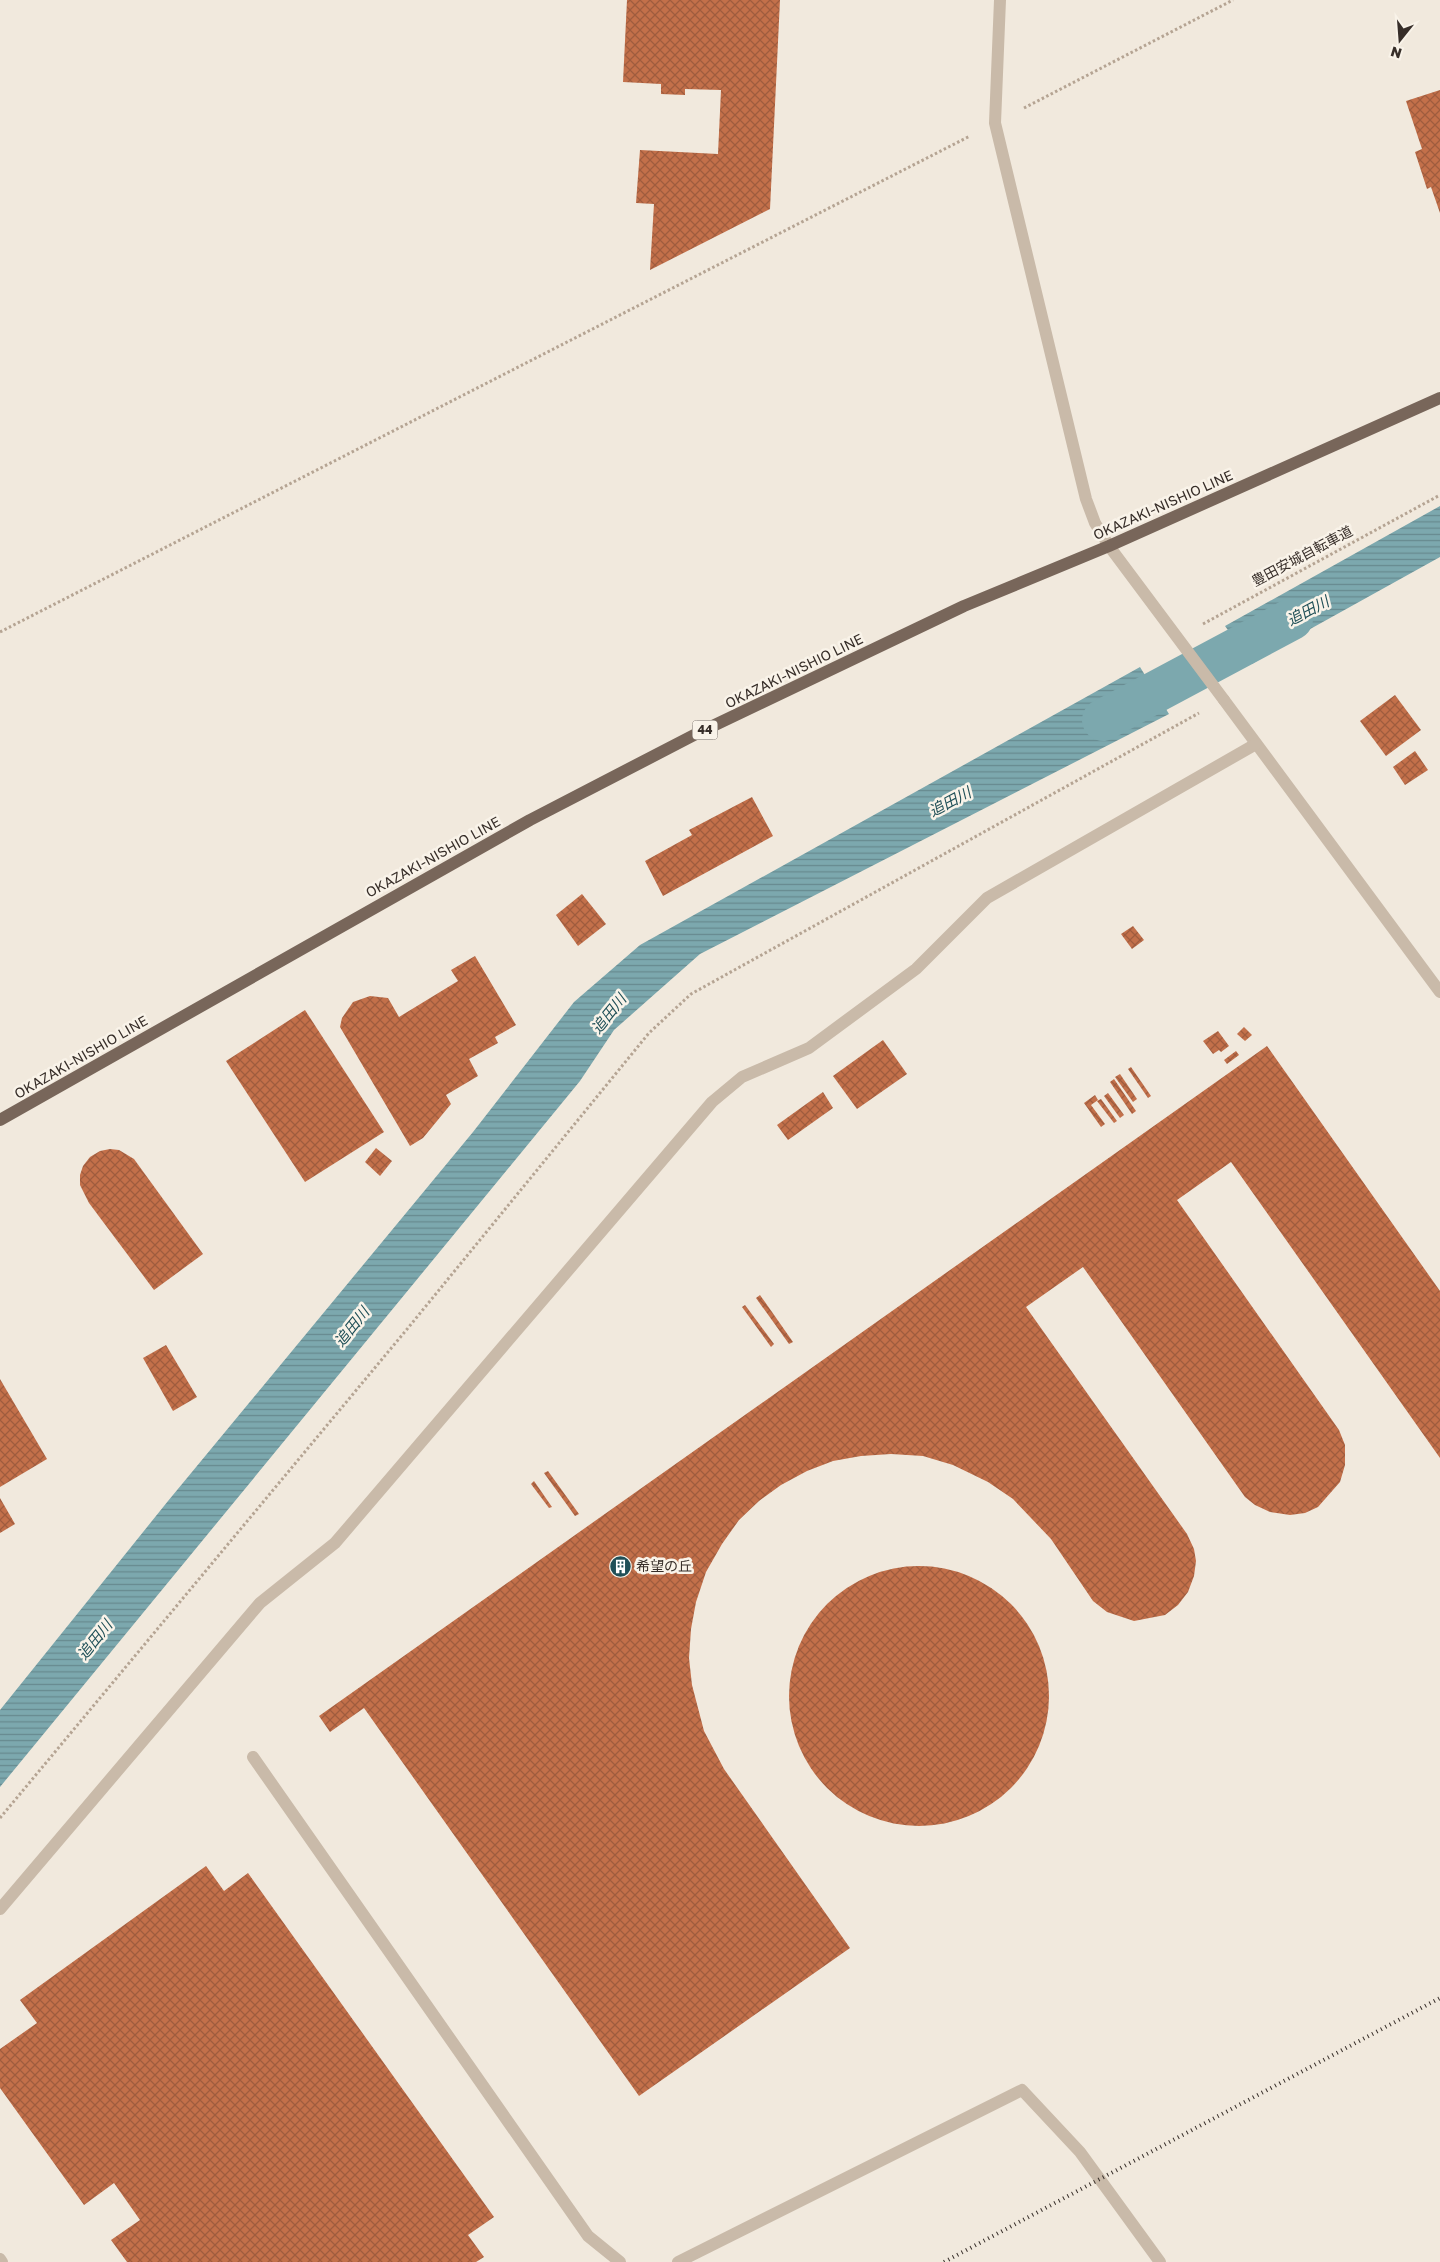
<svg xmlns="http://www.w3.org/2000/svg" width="1440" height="2262" font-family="'Golos Text','Noto Sans JP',sans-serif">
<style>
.water{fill:url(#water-rules)}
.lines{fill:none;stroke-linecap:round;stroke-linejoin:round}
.canal{stroke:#7ca8ae;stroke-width:42}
.building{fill:url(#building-cross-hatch)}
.path{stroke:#b5a493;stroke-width:3;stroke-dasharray:2.5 2.5;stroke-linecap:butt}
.service{stroke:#c9baa9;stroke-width:12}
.minor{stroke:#c9baa9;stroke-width:12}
.tertiary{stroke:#c9baa9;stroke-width:12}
.primary{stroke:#78665a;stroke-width:12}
.rail{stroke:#372e29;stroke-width:4;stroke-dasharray:1 4;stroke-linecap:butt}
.labels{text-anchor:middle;stroke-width:5;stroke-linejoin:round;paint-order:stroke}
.shield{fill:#f9f3e9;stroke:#716963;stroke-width:1}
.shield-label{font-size:12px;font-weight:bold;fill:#372e29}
.street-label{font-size:14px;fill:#372e29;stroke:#f9f3e9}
.poi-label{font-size:14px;fill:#372e29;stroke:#f9f3e9;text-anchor:start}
.water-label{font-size:15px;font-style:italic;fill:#1f4f57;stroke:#f9f3e9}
</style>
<defs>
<pattern id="water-rules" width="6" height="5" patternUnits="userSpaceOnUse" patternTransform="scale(1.25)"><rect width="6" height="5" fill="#7ca8ae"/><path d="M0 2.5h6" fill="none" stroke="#66898e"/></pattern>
<pattern id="building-cross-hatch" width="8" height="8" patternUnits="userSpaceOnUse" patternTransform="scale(1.25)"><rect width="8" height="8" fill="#c3704a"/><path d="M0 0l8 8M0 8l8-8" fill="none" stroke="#9f5c3e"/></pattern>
</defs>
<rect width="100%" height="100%" fill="#f1e9dd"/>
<g class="water">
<path d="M1440 506V557L1294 638 1252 664 1225 626Z"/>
<path d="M1140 667 1169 714 700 954 614 1030 580 1081 0 1787V1710L168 1501 473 1132 574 1002 640 945Z"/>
</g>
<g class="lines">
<path class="canal" d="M1103 720 1292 619"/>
</g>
<g class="building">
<path d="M627 0H780L770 209 650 270 654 204 636 203 640 150 718 154 721 90 685 89V95L661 94V84L623 82Z"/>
<path d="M1440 90V213L1431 187 1427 189 1415 152 1422 149 1406 101Z"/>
<path d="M1395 695 1421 730 1386 756 1360 721Z"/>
<path d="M1415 751 1428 770 1405 785 1393 767Z"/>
<path d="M752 797 773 836 663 896 645 861 692 835 689 830Z"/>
<path d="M582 894 606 924 578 946 556 915Z"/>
<path d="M1133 926 1144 940 1132 949 1121 934Z"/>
<path d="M475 956 516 1025 495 1037 498 1043 469 1059 478 1076 446 1095 451 1104 423 1138 410 1146 340 1027 342 1018 353 1002 370 996 388 998 399 1017 458 981 451 970Z"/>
<path d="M305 1010 384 1132 305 1182 226 1061Z"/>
<path d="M1244 1027 1252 1035 1245 1041 1237 1034Z"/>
<path d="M1218 1031 1229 1046 1221 1052 1219 1050 1213 1054 1203 1041Z"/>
<path d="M883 1040 907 1074 857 1109 833 1076Z"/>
<path d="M1267 1046 1440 1291V1458L1231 1162 1177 1200 1339 1430 1345 1445V1465L1340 1482 1318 1507 1305 1513 1290 1515 1270 1512 1255 1505 1245 1497 1083 1267 1026 1307 1187 1534 1194 1549 1196 1561 1194 1576 1188 1592 1178 1605 1165 1615 1134 1621 1107 1612 1093 1601 1051 1539 1013 1499 988 1482 953 1465 923 1456 891 1454 861 1456 833 1461 807 1471 781 1485 759 1501 739 1520 722 1544 706 1572 696 1602 691 1629 689 1658 692 1685 704 1731 724 1769 850 1948 639 2096 364 1708 330 1732 319 1716Z"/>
<path d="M1236 1051 1239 1055 1227 1064 1224 1060Z"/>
<path d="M1131 1067 1151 1096 1148 1098 1128 1069Z"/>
<path d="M1120 1074 1137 1099 1133 1102 1115 1077Z"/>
<path d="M1114 1079 1136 1111 1132 1114 1110 1082Z"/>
<path d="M823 1092 833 1108 788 1140 777 1125Z"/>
<path d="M1108 1093 1124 1115 1120 1118 1104 1096Z"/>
<path d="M1095 1095 1098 1100 1091 1105 1105 1124 1101 1127 1084 1103Z"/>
<path d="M1101 1099 1117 1121 1114 1123 1097 1101Z"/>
<path d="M376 1148 392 1161 380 1176 365 1162Z"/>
<path d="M110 1149 119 1150 134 1159 203 1254 154 1290 89 1203 80 1185V1175L83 1166 90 1157 100 1151Z"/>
<path d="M760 1295 793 1342 789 1344 756 1298Z"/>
<path d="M745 1305 774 1344 771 1347 742 1307Z"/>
<path d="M166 1345 197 1397 173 1411 143 1358Z"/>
<path d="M0 1379 47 1459 0 1487Z"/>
<path d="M548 1471 579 1514 575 1516 544 1473Z"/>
<path d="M534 1481 552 1507 549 1508 531 1484Z"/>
<path d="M0 1498 15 1524 0 1533Z"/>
<circle cx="919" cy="1696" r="130"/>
<path d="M206 1866 224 1891 248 1873 494 2217 468 2235 484 2257 476 2262H127L111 2240 140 2220 114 2183 84 2205 0 2088V2049L37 2023 20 2000Z"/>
</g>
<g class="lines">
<g class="path">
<path d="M1024 108 1233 0"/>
<path d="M1203 624 1440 495"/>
<path d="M0 632 970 136"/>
<path d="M0 1818 408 1328 649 1033 691 994 1199 713"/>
</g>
<g class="service">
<path d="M1224 700 1440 992"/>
<path d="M253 1757 588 2236 620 2262"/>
<path d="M0 1909 260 1603 335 1543 712 1102 742 1077 809 1048 916 969 987 898 1256 744"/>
<path d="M678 2262 1022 2090 1080 2152 1160 2262"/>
</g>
<g class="minor">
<path d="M1000 0 995 123 1086 499 1095 523 1109 546"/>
<path d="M0 2259 2 2262"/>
</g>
<path class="tertiary" d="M1109 546 1224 700"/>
<path class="primary" d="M0 1120 530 820 696 734 964 606 1109 546 1440 398"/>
<path class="rail" d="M944 2262 1440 1998"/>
</g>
<defs>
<symbol id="building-disc" viewBox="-11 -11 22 22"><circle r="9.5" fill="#1f4f57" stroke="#f9f3e9"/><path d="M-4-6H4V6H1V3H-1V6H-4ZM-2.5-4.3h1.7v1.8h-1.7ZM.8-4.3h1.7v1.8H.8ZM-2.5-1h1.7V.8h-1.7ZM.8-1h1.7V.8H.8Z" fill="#fff"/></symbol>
</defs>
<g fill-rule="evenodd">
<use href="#building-disc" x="608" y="1554" width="25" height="25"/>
</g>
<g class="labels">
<rect class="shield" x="692.5" y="720.5" width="25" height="19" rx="4"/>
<g class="shield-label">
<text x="705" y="734">44</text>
</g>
<g class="street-label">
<text transform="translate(1163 505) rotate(-24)" y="5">OKAZAKI-NISHIO LINE</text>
<text transform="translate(1302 556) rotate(-28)" y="5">豊田安城自転車道</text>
<text transform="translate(794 671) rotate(-26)" y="5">OKAZAKI-NISHIO LINE</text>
<text transform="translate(433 857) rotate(-29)" y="5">OKAZAKI-NISHIO LINE</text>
<text transform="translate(81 1057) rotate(-30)" y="5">OKAZAKI-NISHIO LINE</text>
</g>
<g class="poi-label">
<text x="636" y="1571">希望の丘</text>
</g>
<g class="water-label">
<text transform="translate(1308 611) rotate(-28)" y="5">追田川</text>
<text transform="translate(950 802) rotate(-28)" y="5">追田川</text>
<text transform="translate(609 1014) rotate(-51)" y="5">追田川</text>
<text transform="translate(352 1327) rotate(-51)" y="5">追田川</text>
<text transform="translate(95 1640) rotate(-51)" y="5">追田川</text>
</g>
</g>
<g transform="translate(1400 40) rotate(197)" stroke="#f9f3e9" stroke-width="4" paint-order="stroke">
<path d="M0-4L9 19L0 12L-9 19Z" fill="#372e29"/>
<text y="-8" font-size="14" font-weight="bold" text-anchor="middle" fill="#372e29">N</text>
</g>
</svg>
